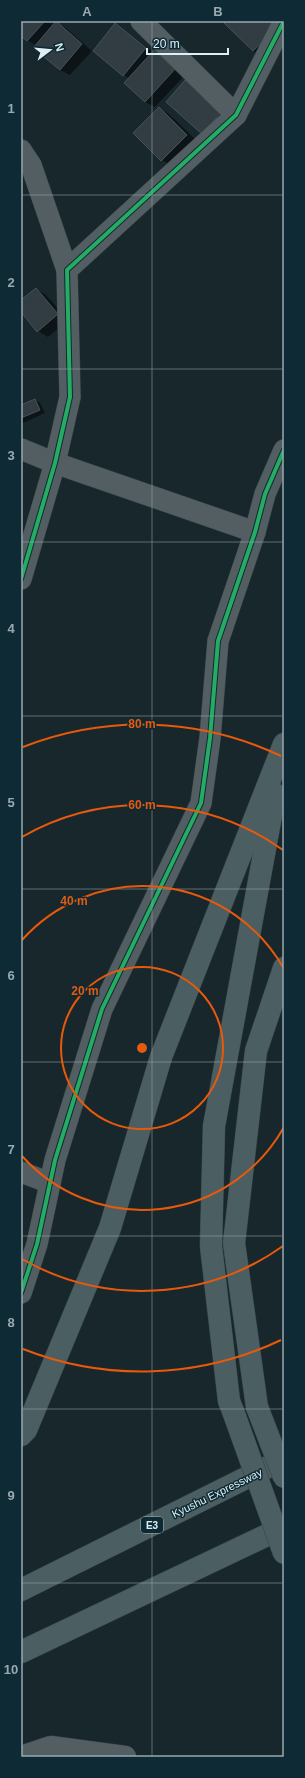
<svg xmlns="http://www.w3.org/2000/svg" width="305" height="1778" font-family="Helvetica,sans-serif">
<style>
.shadow{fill:#0007}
.building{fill:#323d43;stroke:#475258}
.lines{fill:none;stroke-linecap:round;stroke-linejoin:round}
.minor-casing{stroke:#394549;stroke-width:22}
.tertiary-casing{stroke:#394549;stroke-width:23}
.motorway-casing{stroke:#394549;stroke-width:23}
.minor{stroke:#535e63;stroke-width:21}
.tertiary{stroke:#535e63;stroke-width:22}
.motorway{stroke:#4b5e62;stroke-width:22}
.motorway-bridge-casing{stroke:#394549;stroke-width:23;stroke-linecap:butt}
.motorway-bridge{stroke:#4b5e62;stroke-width:22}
.cycleway-casing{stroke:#0e2b35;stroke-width:6}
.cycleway{stroke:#26ab63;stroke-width:4}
.grid{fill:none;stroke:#99a9af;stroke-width:1;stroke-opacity:0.55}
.ring{fill:none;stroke:#e8590c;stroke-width:2}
.labels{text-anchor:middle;stroke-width:3;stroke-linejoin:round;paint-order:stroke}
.shield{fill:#0e2b35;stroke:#a0b4bb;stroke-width:1}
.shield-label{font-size:10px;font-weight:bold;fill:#dfeff5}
.street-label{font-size:11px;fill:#dfeff5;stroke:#0e2b35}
.centre{fill:#e8590c;stroke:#0e2b35;stroke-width:2}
.ring-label{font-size:12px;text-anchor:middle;font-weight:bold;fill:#e8590c;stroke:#0e2b35;stroke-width:3;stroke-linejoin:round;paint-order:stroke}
.neatline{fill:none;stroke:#99a9af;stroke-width:1.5}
.grid-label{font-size:13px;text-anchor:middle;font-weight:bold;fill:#99a9af}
</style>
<rect width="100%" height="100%" fill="#17272c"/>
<g class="shadow">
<path d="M21 21H55L66 28 92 51 70 75 60 70 36 46 21 35Z"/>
<path d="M224 21H284L263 56 253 51Z"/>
<path d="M116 25 153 52 154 51 164 57 184 76 155 107 145 102 129 78 124 75Z"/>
<path d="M185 82 195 87 230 118 212 139Z"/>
<path d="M159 108 169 114 197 141 172 166 162 160 134 133Z"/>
<path d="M36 289 46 295 68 320 48 337 38 331 21 311V301Z"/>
<path d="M35 400 40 403 45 413 21 424V406Z"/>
</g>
<g class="building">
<path d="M21 21H45L27 41 21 36Z"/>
<path d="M56 21 82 44 60 70 33 48Z"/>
<path d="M226 21H284L253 51 224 23Z"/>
<path d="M115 23 146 48 123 76 93 51Z"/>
<path d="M154 50 175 69 145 102 124 83Z"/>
<path d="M185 80 221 112 202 134 166 102Z"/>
<path d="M159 107 187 135 161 161 133 133Z"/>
<path d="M36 288 58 314 37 332 21 312V300Z"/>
<path d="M35 399 40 410 21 418V405Z"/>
</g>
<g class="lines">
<defs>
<g id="minor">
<path d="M141 21 236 115"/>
<path d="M21 150 31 165 67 270"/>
<path d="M21 449 55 463 255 532"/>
<path d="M21 579 55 463 70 397 67 270 236 115 284 21"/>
<path d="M21 1172 50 1183"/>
<path d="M21 1293 37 1244 55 1160 102 1009 201 803 210 738 218 641 255 532 265 494 284 450"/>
</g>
<path id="tertiary" d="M21 1757 51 1747 125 1757"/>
<g id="motorway">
<path d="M257 1407 234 1243 256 1051 284 968"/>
<path d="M233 1411 229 1401 211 1246 214 1126 275 794"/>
<path d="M21 1435 26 1430 110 1228 161 1057 284 744"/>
<path d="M21 1590 284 1459"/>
<path d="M21 1652 284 1527"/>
</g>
</defs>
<use href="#minor" class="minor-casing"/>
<use href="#tertiary" class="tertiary-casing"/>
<use href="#motorway" class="motorway-casing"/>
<use href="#minor" class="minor"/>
<use href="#tertiary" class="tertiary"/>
<use href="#motorway" class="motorway"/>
<defs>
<g id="motorway-bridge">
<path d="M257 1407 284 1477"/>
<path d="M233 1411 284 1553"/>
</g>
</defs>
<use href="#motorway-bridge" class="motorway-bridge-casing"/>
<use href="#motorway-bridge" class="motorway-bridge"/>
<defs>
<g id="cycleway">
<path d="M21 579 55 463 70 397 67 270 236 115 284 21"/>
<path d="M21 1293 37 1244 55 1160 102 1009 201 803 210 738 218 641 255 532 265 494 284 450"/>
</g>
</defs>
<use href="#cycleway" class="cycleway-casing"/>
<use href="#cycleway" class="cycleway"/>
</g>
<path class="grid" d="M152 21V1757M21 195H284M21 369H284M21 542H284M21 716H284M21 889H284M21 1062H284M21 1236H284M21 1409H284M21 1583H284"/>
<g class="ring">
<circle cx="142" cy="1048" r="81"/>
<path d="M284 1127A162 162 0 0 1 22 1156M22 940A162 162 0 0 1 284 969"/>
<path d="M283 1246A243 243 0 0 1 22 1259M22 837A243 243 0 0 1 283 850"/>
<path d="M281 1340A324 324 0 0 1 23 1349M23 747A324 324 0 0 1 281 756"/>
</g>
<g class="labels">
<rect class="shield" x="141" y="1517" width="22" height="16" rx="3"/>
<g class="shield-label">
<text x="152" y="1529">E3</text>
</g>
<g class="street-label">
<text transform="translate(217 1493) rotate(-26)" y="4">Kyushu Expressway</text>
</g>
</g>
<circle cx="142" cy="1048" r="6" class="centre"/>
<g class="ring-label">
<text x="142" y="728">80 m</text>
<text x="142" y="809">60 m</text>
<text x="74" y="905">40 m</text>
<text x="85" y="995">20 m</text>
</g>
<rect width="305" height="1778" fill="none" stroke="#0e2b35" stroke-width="44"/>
<g transform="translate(50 50) rotate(74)" stroke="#0e2b35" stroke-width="3" paint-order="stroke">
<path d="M0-3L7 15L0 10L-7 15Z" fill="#dfeff5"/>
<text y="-6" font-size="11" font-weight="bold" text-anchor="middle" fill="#dfeff5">N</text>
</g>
<path d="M147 48v6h81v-6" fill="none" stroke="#dfeff5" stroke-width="2"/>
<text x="153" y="48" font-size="12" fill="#dfeff5" stroke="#0e2b35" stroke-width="3" paint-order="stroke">20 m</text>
<rect x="22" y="22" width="261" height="1734" class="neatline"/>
<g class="grid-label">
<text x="87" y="16">A</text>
<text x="218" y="16">B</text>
<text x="11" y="113">1</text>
<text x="11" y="287">2</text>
<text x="11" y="460">3</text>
<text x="11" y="633">4</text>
<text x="11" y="807">5</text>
<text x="11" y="980">6</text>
<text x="11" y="1154">7</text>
<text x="11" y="1327">8</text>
<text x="11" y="1500">9</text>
<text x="11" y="1674">10</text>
</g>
</svg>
